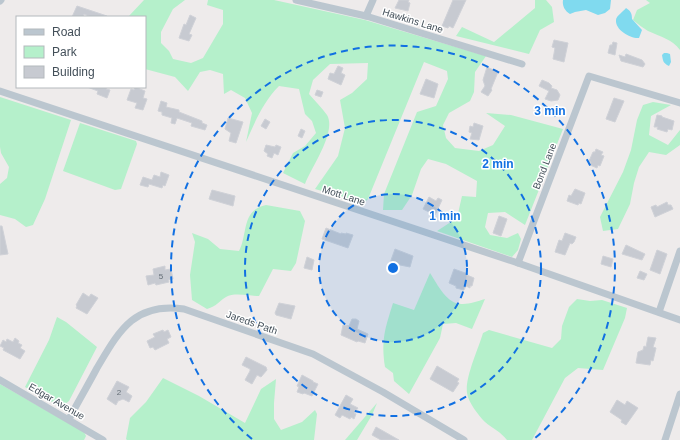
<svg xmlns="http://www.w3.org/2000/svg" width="680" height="440" font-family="Helvetica,sans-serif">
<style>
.green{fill:#b5f0cb}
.water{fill:#80daef}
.building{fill:#c7cad1;stroke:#cfd1d7}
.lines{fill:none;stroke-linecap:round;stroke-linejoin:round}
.minor{stroke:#bbc6cf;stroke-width:7}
.ring{fill:none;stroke:#1170e2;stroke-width:2;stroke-dasharray:7 5}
.labels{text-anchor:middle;stroke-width:3;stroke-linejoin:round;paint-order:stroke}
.number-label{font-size:8px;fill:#646e77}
.street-label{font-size:10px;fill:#434f59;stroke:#fff}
.centre{fill:#1170e2;stroke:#fff;stroke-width:2}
.ring-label{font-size:12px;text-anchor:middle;font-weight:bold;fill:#1170e2;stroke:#fff;stroke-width:3;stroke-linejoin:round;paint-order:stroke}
</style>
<rect width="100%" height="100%" fill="#eeebeb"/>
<g class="green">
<path d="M144 0H185L173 9 161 32V43L169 51 173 59 191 63 203 58 223 24V10L207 5 208 0H274L365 20 486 56 475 72 474 92 470 101 449 113 443 125 446 138 455 148 479 151 493 145 505 126 486 113 511 115 563 129 525 225 505 212 488 213 485 227 490 235 507 238 518 233 521 239 518 250 512 257 437 231 457 218 462 196 476 197 477 181 446 164 428 159 421 169 412 195 402 210H383L384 194 417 112 436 106 448 79 447 71 424 62 368 199 364 203 315 189 338 156 345 128 340 100 352 93 367 79 368 63 330 64 313 80 309 94C315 101 322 108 327 115 337 132 311 168 305 184L283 173 293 153 305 146 316 133 312 121 305 114 299 89 279 86C263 102 255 122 246 142L252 113 245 98 231 90 224 94 223 74 210 70 200 72 188 91 175 77 145 69V17H128Z"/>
<path d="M535 0H546L552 7 554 22 540 30 529 54 456 36 462 27 494 42 535 8Z"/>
<path d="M646 0H680V50C672 39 661 37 648 31 643 28 638 24 633 20L637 10 650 3Z"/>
<path d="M0 97 71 120 45 199 33 225 26 227 15 219 0 215V184L7 178 9 167 1 153 0 147Z"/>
<path d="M653 102 671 105 651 116 649 135 668 145 680 130V145L666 155 649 152 639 167 634 183 630 204 618 229 603 231 600 217 623 172 631 150 637 120 643 105Z"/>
<path d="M80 123 136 141 137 144 121 189 115 190 63 171Z"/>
<path d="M266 205 300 211 305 221 296 263 291 271 273 269 259 296C250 296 234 292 226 297 218 302 217 306 207 309L192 300 190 275 195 242 192 233 208 239 220 249 239 251C248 234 241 210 266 205Z"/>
<path d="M430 273C438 285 447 305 463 304 470 304 478 301 485 299L472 329 456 323 443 324 440 338 409 394 394 381 393 373 385 367C381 339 385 329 393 303L414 310Z"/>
<path d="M577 299 590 301 602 300 627 308 625 318 603 370 578 368 565 378 532 440H507C501 432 492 428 485 422 479 416 468 402 467 393 465 377 478 350 483 333L489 330 552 348 561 339 562 326 569 307Z"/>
<path d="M57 317 66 322 97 347 69 401 61 407 25 387 49 340Z"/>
<path d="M163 378 199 396 245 423 261 389 276 379 274 403V419L281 430 302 422 315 410 317 414 314 440H127L126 439 130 418 146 402Z"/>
<path d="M0 384 84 432 86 436 84 440H0Z"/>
<path d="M377 403 372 415 357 440H345Z"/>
</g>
<g class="water">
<path d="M563 0H611L610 9 605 13 598 15 586 10 575 12 570 14C565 11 562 6 563 0Z"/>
<path d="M626 8C631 11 632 14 632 19L642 30 639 38C631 39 615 30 616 20 616 16 624 11 626 8Z"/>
<path d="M664 53H667L670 54 671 62 669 66C663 63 663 61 662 55Z"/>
</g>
<g class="building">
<path d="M399 0H409L408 2 410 3 408 11 395 8Z"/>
<path d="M453 0H466L453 28 449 26 448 28 442 26Z"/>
<path d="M77 6 107 16V17H91L84 14 83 17H72Z"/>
<path d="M190 15 196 18 189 34 192 35 189 41 179 38 184 24 186 25Z"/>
<path d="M554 40 568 43 564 62 553 59 555 48 552 47Z"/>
<path d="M613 42 617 43 615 55 608 53 610 45H612Z"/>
<path d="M626 54 642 60 645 64 643 67 621 61 619 55 625 57Z"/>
<path d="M338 66 343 68 341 73 345 75 341 85 328 79 330 73 334 74Z"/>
<path d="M487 67 498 72 491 89 492 90 488 96 481 92 485 86 483 80Z"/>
<path d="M426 79 438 84 434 98 420 94Z"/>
<path d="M542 80 549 83 552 86 551 88 557 90 560 95 558 100 551 101 545 99 549 91 539 86Z"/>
<path d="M87 87H107L106 89 110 90 107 98 97 94 98 91Z"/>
<path d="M135 87 145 91 143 98 147 99 143 110 135 108 137 103 127 100 131 89 134 90Z"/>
<path d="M317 90 323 92 321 97 315 95Z"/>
<path d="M614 98 624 101 615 122 606 119Z"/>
<path d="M161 101 167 103 166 107 179 110V112L202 121V123L207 125 205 130 191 126 192 123 177 118 175 124 171 123 172 118 162 115V112L158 111Z"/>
<path d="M657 115 662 116V117L674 121 672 130 668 129 667 132 657 129 658 127H654Z"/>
<path d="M228 118 243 122 236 143 229 141 231 133 225 129Z"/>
<path d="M265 119 270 122 266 129 261 126Z"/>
<path d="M474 123 483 126 479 140 470 139 472 133 469 132 470 126 473 127Z"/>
<path d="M301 129 305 131 302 138 298 136Z"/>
<path d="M266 145 275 147 276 145 281 147 278 155 274 153 272 158 267 156 268 154 264 151Z"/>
<path d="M596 149 603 152 601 155 604 156 600 166 598 165 597 168 590 165 591 162 589 161 593 152H595Z"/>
<path d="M161 172 169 175 165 186 163 185 162 188 149 184 148 187 140 185 143 177 152 180 154 175 160 177Z"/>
<path d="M575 189 585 193 581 204 579 203 578 205 567 201 569 195 571 196Z"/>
<path d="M212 190 235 196 233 206 209 199Z"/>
<path d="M429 197 436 201 438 198 442 200 435 215 423 209Z"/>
<path d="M667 202 668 205H671L673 209 655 217 651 207 656 205 657 207Z"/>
<path d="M499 216 507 219 501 236 493 233Z"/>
<path d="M0 226H2L8 254 0 255Z"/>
<path d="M326 228 341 234V233L346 234V233L353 235 348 248 322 239Z"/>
<path d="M565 233 576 237 574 242 572 244 570 243 565 255 555 252 559 240 562 241Z"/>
<path d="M626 245 645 254 642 260 622 254Z"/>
<path d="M395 249 413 256 410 267 390 263Z"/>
<path d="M657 250 667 254 660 274 650 270Z"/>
<path d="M603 256 613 259 611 267 601 264Z"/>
<path d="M307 257 314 260 312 270 304 268Z"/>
<path d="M165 266V270L171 269 173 279 168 280 169 282 156 285 155 283 148 285 146 276 154 275 153 269Z"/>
<path d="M454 269 468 274 467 275 474 278 472 286H470V288L466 286 464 290 456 288V286L449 283Z"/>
<path d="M640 271 647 274 644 280 637 278Z"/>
<path d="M83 293 89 297 91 294 98 298 87 314 76 308 77 306 76 305Z"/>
<path d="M279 303 295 306 291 319 276 315 275 313Z"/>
<path d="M352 319H356L359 321 357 329 368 334 365 343 358 341 357 342 341 335 343 325 349 326Z"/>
<path d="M163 330 164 332 168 330 171 337 167 339 169 343 155 350 153 347 150 348 147 341 155 337 153 334Z"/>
<path d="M648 337 656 338 653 347 656 348 653 361 651 360 650 365 636 363 638 352 643 350 644 346 646 347Z"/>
<path d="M15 338 19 341 18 343 22 345 20 348 25 351 20 359 3 350 4 348 0 346 3 340 6 342 7 339 13 342Z"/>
<path d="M246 357 266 367 267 370 261 377 257 375 252 384 245 380 250 371V369L242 365Z"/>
<path d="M437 366 459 379 457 382 459 383 453 392 430 379Z"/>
<path d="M302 375 313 381V382L318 384 312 396 304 393 303 394 297 392 299 387 297 386Z"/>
<path d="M117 381 129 387 126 392 132 396 129 402 123 399 118 401 116 405 107 399Z"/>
<path d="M346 395 353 399 350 404 358 408 354 413 356 414 354 419 351 417 350 419 342 415 340 418 335 415Z"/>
<path d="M617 400 625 405 627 401 638 408 626 425 621 422 622 420 610 412Z"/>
<path d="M376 427 399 440H381L372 435Z"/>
</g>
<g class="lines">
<g class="minor">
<path d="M296 0 366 16 522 64"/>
<path d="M0 1 1 0"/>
<path d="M366 16 373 0"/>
<path d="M0 91 518 263 680 320"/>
<path d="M518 263 589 76 680 103"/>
<path d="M659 312 680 251"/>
<path d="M0 380 103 440"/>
<path d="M69 419C78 402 88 385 97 368 119 331 134 302 184 309L313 354 383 392 464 440"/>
<path d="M665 440 680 394"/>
</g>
</g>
<circle cx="393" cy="268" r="74" fill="#1170e2" fill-opacity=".12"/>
<g class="ring">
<circle cx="393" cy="268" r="74"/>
<circle cx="393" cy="268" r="148"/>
<path d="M252 439A222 222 0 1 1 534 439"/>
</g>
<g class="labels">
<g class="number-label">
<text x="161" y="279">5</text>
<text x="119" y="395">2</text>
</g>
<g class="street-label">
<text transform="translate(413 20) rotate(17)" y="4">Hawkins Lane</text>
<text transform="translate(544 166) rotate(-69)" y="4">Bond Lane</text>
<text transform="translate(344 195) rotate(18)" y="4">Mott Lane</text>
<text transform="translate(252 322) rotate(19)" y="4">Jareds Path</text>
<text transform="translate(57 401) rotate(30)" y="4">Edgar Avenue</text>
</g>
</g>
<circle cx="393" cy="268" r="6" class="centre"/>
<g class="ring-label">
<text x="550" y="115">3 min</text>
<text x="498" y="168">2 min</text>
<text x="445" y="220">1 min</text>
</g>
<rect x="16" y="16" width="130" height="72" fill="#ffffff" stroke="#b4b9bd"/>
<rect x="24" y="29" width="20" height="6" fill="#bbc6cf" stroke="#b4b9bd"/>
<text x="52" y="36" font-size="12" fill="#434f59">Road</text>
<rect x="24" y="46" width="20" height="12" fill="#b5f0cb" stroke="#b4b9bd"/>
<text x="52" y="56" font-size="12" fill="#434f59">Park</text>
<rect x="24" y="66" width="20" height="12" fill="#c7cad1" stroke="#b4b9bd"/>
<text x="52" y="76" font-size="12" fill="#434f59">Building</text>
</svg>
